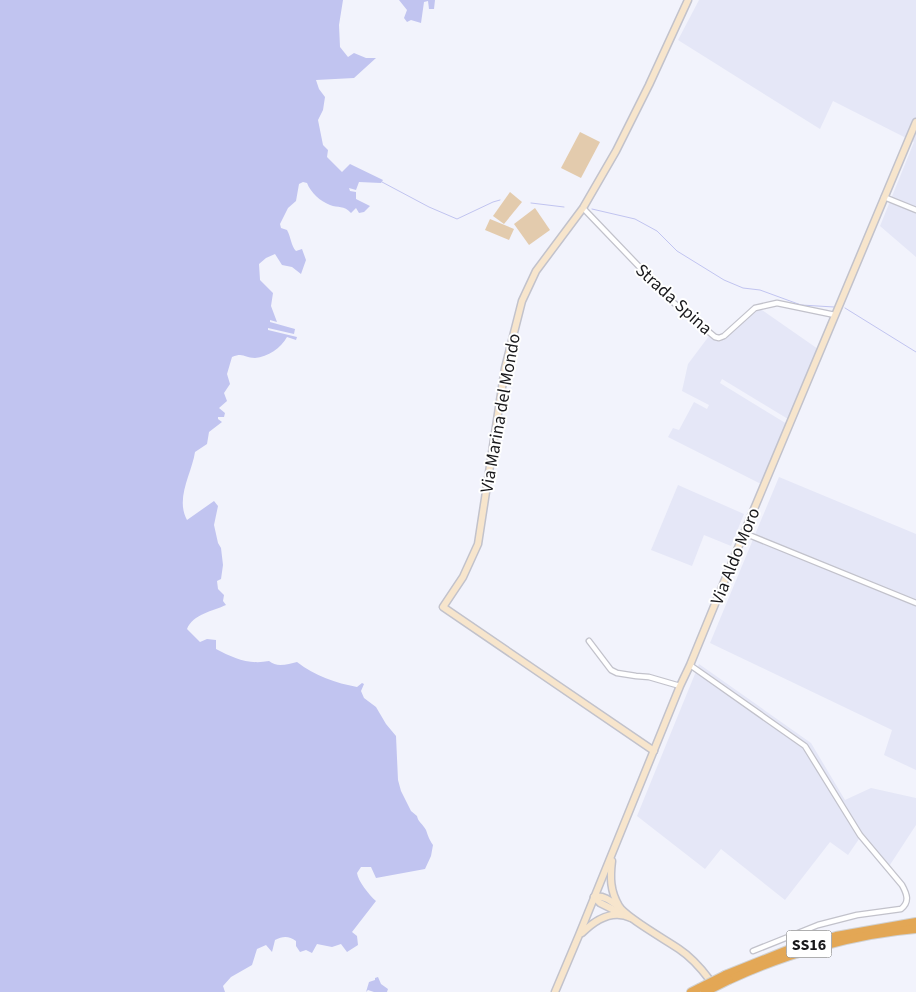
<svg xmlns="http://www.w3.org/2000/svg" width="916" height="992" font-family="'Source Sans 3',sans-serif">
<style>
.built{fill:#e5e7f7}
.green{fill:#e3cbad}
.water{fill:#c1c4f0}
.lines{fill:none;stroke-linecap:round;stroke-linejoin:round}
.stream{stroke:#c1c4f0;stroke-width:1}
.street-casing{stroke:#c2c2cb;stroke-width:7}
.secondary-casing{stroke:#c2c2cb;stroke-width:9}
.highway-casing{stroke:#d1d1d1;stroke-width:10}
.street{stroke:#fff;stroke-width:4.5}
.secondary{stroke:#f7e5cc;stroke-width:6}
.highway{stroke:#e3a755;stroke-width:8}
.highway-bridge-casing{stroke:#d1d1d1;stroke-width:10;stroke-linecap:butt}
.highway-bridge{stroke:#e3a755;stroke-width:8}
.labels{text-anchor:middle;stroke-width:4;stroke-linejoin:round;paint-order:stroke}
.shield{fill:#fff;stroke:#5d5d5f;stroke-width:1}
.shield-label{font-size:16px;font-weight:bold;fill:#18181b}
.street-label{font-size:18px;fill:#18181b;stroke:#fff}
</style>
<rect width="100%" height="100%" fill="#f2f3fc"/>
<g class="built">
<path d="M699 0H916V257L880 226 914 142 833 101 820 129 678 40Z"/>
<path d="M758 310H762L818 349 788 419 722 379 720 383 787 424 761 484 668 437 673 428 679 430 694 402 707 409 709 405 682 391 688 364 709 336 720 342Z"/>
<path d="M779 477 916 534V770L884 755 892 730 710 643Z"/>
<path d="M678 485 744 514 731 546 704 535 692 566 651 550Z"/>
<path d="M699 664 811 743 845 800 871 788 916 798V825L886 871 859 839 848 855 830 842 785 900 721 849 705 869 637 816Z"/>
</g>
<g class="green">
<path d="M580 132 600 142 581 178 561 168Z"/>
<path d="M510 192 522 202 504 224 493 216Z"/>
<path d="M535 208 550 230 529 245 514 224Z"/>
<path d="M490 219 514 229 509 240 485 230Z"/>
</g>
<g class="water">
<path d="M0 0H343L339 25 340 47 348 57 354 53 366 58H376L354 78 316 80 319 89 325 97 323 110 318 120 323 145 328 150 327 157 342 172 350 164 383 180 381 183 359 182 356 190 349 188 350 191 356 192V199L370 206 364 212 359 213 356 208 351 213C344 205 338 208 330 205 320 201 311 193 307 183L303 182 299 184 296 201 288 208 280 224 281 228 287 230C291 237 291 246 296 251L302 249 306 260 301 274 292 267 282 265 275 254 266 258 259 264 260 280 273 293 271 306 277 322 270 320V322L295 329 294 334 268 328V330L297 337 296 340 287 337C281 348 268 357 255 358 244 358 244 352 232 357L227 374 230 384 224 393 227 401 219 408 225 413 224 417H218V419L222 422 209 432 207 444 195 452C192 473 175 498 187 520L214 501 218 506 214 525 218 543 221 548 223 565 221 579 217 581 218 589 224 595 223 601 226 605C213 611 193 614 187 629L200 642 207 639 216 640V649C233 658 249 665 269 661 277 668 288 664 297 662 315 676 336 683 357 687L362 683 364 684 361 691 364 698 376 707 386 724 396 736 398 780 401 791 411 811 417 816C418 822 423 824 426 830 428 836 429 839 433 845L431 856 425 869 376 878 371 867H361L357 873C358 881 369 895 376 901L352 932 357 936 358 945 347 952 341 944 332 947 317 944 312 953 306 950 300 952 296 946V941C289 936 283 936 275 940L272 952 266 945 257 949 252 965 231 977 223 986 225 992H0Z"/>
<path d="M399 0H435L434 9H429L428 1 424 2 421 23 411 20 407 22 404 18 407 10Z"/>
<path d="M378 977 381 984 388 989 387 992H374L368 990 366 992 369 982 375 980V978Z"/>
</g>
<g class="lines">
<g class="stream">
<path d="M382 182 429 207 457 219 493 202 500 200"/>
<path d="M531 203 564 207"/>
<path d="M592 209 635 219 657 231 677 251 724 280 743 288 760 290 801 305 834 307"/>
<path d="M845 308 916 352"/>
</g>
<defs>
<g id="street">
<path d="M884 197 916 210"/>
<path d="M583 208 674 303 715 337 719 338 724 336 755 308 777 303 835 315"/>
<path d="M744 533 916 603"/>
<path d="M589 641 611 670 617 673 636 676 649 677 680 686"/>
<path d="M690 665 805 746 860 835 902 885C907 894 910 902 901 909L857 915 818 925 753 951"/>
</g>
<g id="secondary">
<path d="M654 751 443 607 463 577 478 544 505 368 522 301 536 271 583 208 616 151 649 85 688 0"/>
<path d="M612 861C610 877 610 891 619 906 625 917 666 940 679 949 691 957 700 967 709 979"/>
<path d="M594 897 600 903 622 914"/>
<path d="M594 897C604 895 611 901 619 907"/>
<path d="M582 933C595 920 613 909 631 918"/>
<path d="M555 992 579 935 680 686 690 665 749 521 916 122"/>
</g>
<g id="highway">
<path d="M725 975 790 949 836 936 916 922"/>
<path d="M729 980C785 954 854 934 916 929"/>
<path d="M691 992 699 988"/>
</g>
</defs>
<use href="#street" class="street-casing"/>
<use href="#secondary" class="secondary-casing"/>
<use href="#highway" class="highway-casing"/>
<use href="#street" class="street"/>
<use href="#secondary" class="secondary"/>
<use href="#highway" class="highway"/>
<defs>
<g id="highway-bridge">
<path d="M699 988 725 975"/>
<path d="M705 992 729 980"/>
</g>
</defs>
<use href="#highway-bridge" class="highway-bridge-casing"/>
<use href="#highway-bridge" class="highway-bridge"/>
</g>
<g class="labels">
<rect class="shield" x="786.5" y="930.5" width="45" height="27" rx="4"/>
<g class="shield-label">
<text x="809" y="950">SS16</text>
</g>
<g class="street-label">
<text transform="translate(674 299) rotate(42)" y="6">Strada Spina</text>
<text transform="translate(500 413) rotate(-80)" y="6">Via Marina del Mondo</text>
<text transform="translate(735 556) rotate(-68)" y="6">Via Aldo Moro</text>
</g>
</g>
</svg>
